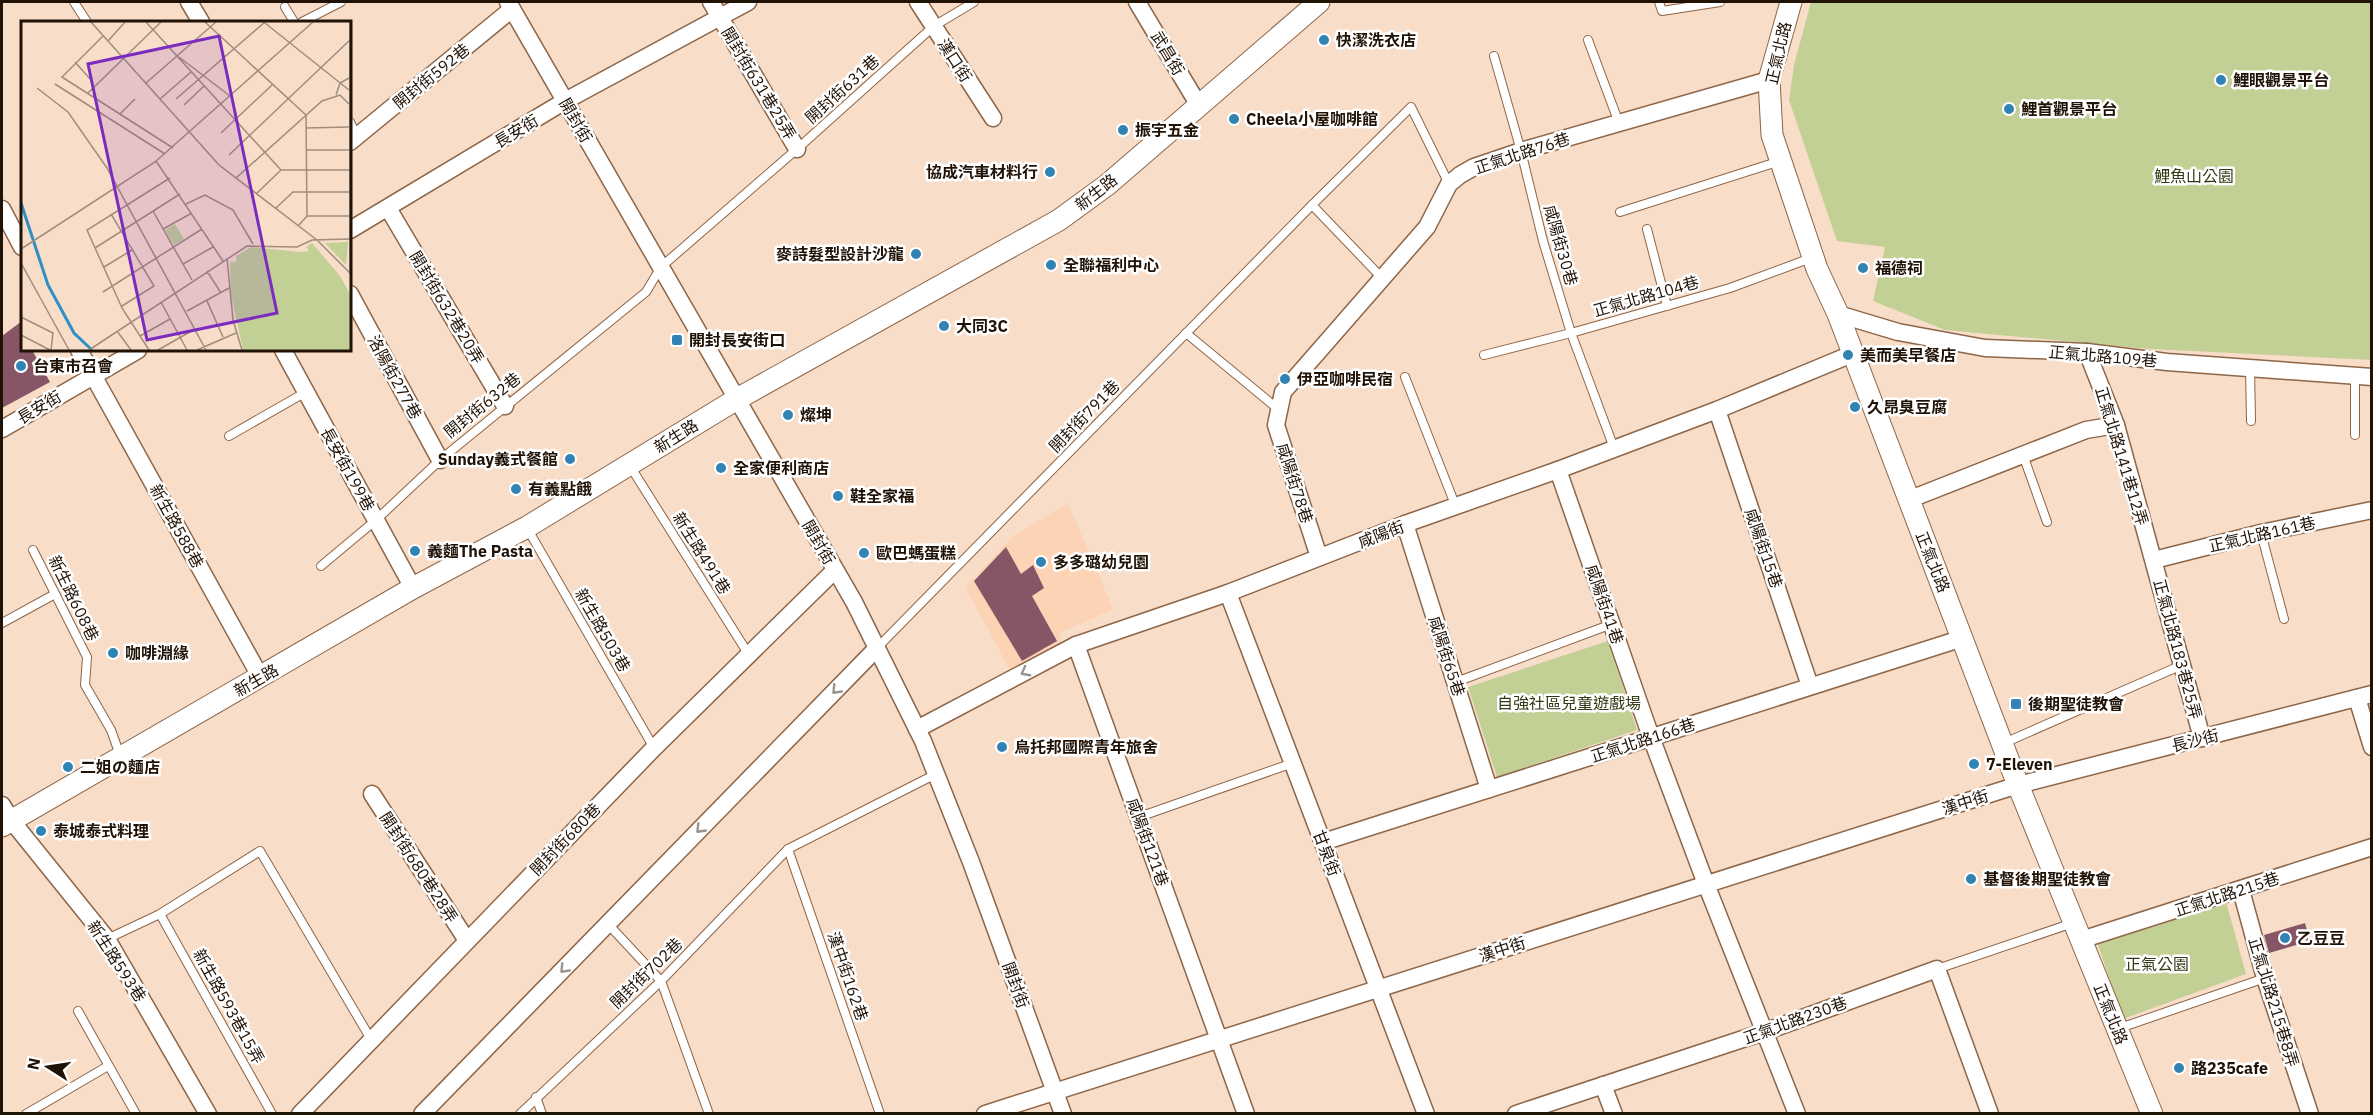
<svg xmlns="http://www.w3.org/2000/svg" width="2373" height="1115" font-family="'IBM Plex Sans','Noto Sans TC','Noto Sans JP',sans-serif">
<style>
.built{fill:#fcd3b4}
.green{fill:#c2cf95}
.building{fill:#865666}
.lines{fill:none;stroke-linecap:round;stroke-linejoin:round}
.service-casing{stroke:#8d6547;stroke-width:10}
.minor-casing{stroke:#8d6547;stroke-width:19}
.tertiary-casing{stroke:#8d6547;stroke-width:23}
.service{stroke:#fff;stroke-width:8}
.minor{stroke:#fff;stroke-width:16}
.tertiary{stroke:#fff;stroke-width:21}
.oneway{stroke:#9b948f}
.poi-dot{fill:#3083b3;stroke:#fff;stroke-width:2}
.labels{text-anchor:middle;stroke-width:5;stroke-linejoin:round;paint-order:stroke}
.poi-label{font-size:16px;font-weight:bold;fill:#211206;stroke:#fff;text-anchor:start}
.street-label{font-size:16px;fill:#211206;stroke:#fff}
.park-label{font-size:16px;fill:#333a13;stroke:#fff}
.inset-river{fill:none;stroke:#2e8fc5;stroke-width:3}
.inset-road{fill:none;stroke:#a28c7b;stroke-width:1.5}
.view{fill:#7b2cbf;fill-opacity:0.15;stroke:#7b2cbf;stroke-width:3}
.inset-edge{fill:none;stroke:#211206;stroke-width:3}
</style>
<rect width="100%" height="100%" fill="#f8ddc9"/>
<path class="built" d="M1068 503 1113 609 1060 633 1061 644 1010 670 965 587 1012 537Z"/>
<g class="green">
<path d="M1811 2H2371V360L2150 349 1945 330 1873 301 1885 247 1837 241 1789 100 1794 65Z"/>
<path d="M1608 641 1637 730 1497 777 1468 687Z"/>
<path d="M2225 898 2246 974 2123 1019 2097 942Z"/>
</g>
<g class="building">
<path d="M22 321V350H32L50 382 2 408V336Z"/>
<path d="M1006 547 1021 574 1033 565 1044 588 1032 596 1057 641 1022 661 974 581Z"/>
<path d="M2305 923 2310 941 2269 953 2264 935Z"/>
</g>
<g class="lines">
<defs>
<g id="service">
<path d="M74 2 87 22"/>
<path d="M1659 2 1662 11 1720 2"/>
<path d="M285 7 294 22"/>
<path d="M302 22 341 2"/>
<path d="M1588 40 1619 123"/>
<path d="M1494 56 1521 151 1543 241 1571 333 1614 448"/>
<path d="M350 122 357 136"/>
<path d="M1312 205 1382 278"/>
<path d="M1620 212 1780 161"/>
<path d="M1647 229 1667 306"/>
<path d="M1186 333 1278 409"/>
<path d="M1484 355 1571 333 1730 288 1811 258"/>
<path d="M2250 367 2251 421"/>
<path d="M1405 377 1456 507"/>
<path d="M2355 377V435"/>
<path d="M229 436 306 392"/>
<path d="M2023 455 2047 522"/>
<path d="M630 466 749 655"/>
<path d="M527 528 654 748"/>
<path d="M2261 533 2284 619"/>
<path d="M33 550 87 657 85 685 111 730 121 758"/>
<path d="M321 566 376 520 440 460 646 292 661 267 797 149 934 26 974 2"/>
<path d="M2 623 55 594"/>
<path d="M877 648 1312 205 1411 107 1449 184"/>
<path d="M1456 682 1612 624"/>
<path d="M2004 743 2182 665"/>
<path d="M1139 817 1293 763"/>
<path d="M788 849 880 1114"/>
<path d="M160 914 272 1114"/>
<path d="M608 924 661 981 709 1114"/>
<path d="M107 939 160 914 260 851 372 1041"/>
<path d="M1937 969 2073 923"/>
<path d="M78 1011 136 1114"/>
<path d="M2117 1029 2265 978"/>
<path d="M536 1097 542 1114"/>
<path d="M26 1114 108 1066"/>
<path d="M520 1114 661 981 788 849 936 774"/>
</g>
<g id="minor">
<path d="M189 2 201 22"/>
<path d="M508 2 854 602 923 741 971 862 1063 1114"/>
<path d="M711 2 797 149"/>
<path d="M918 2 993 118"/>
<path d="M1137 2 1198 104"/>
<path d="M350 142 512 9"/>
<path d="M388 208 505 406"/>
<path d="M2 209 22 247"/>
<path d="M350 230 565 101 748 2"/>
<path d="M350 294 440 460"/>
<path d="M1838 314 1898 332 1985 348 2087 352 2167 362 2372 377"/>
<path d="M79 350 261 678"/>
<path d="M283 350 413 588"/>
<path d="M2087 352 2116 425 2202 738"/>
<path d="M1717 410 1810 686"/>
<path d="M2 429 138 350"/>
<path d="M1558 470 1651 737 1706 884 1797 1114"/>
<path d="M1908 500 2086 430 2116 425"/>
<path d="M1405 524 1489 789"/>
<path d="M1319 557 1276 425 1283 392 1427 227 1449 184 1460 175 1474 167 1521 151 1769 80"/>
<path d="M2154 560 2261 533 2372 510"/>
<path d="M1228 593 1426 1114"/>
<path d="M1076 645 1246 1114"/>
<path d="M2357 698 2372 747"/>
<path d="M917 729 1076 645 1228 593 1405 524 1558 470 1717 410 1852 354"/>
<path d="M372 794 466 939"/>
<path d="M2 805 11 820 107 939 208 1114"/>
<path d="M1323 842 1963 638"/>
<path d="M2241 890 2265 978 2310 1114"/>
<path d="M2081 940 2372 847"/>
<path d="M1603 1085 1614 1114"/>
<path d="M300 1114 654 748 835 570"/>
<path d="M422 1114 877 648"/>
<path d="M985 1114 2018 785 2372 694"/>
<path d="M1516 1114 1764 1032 1937 969 1990 1114"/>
</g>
<g id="tertiary">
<path d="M1791 2 1769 80 1772 135 1817 269 1838 314 2018 785 2152 1114"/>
<path d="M2 826 413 588 527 527 737 399 1059 220 1107 185 1319 2"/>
</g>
</defs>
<use href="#service" class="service-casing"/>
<use href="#minor" class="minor-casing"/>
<use href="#tertiary" class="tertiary-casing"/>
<use href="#service" class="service"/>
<use href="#minor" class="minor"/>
<use href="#tertiary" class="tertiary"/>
</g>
<defs><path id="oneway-chevron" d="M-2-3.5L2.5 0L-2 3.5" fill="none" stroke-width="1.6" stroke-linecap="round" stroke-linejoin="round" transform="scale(1.5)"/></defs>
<g class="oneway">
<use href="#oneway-chevron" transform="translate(1025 672) rotate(152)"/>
<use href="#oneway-chevron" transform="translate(836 690) rotate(134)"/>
<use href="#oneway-chevron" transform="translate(700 829) rotate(134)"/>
<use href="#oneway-chevron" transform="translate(564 969) rotate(134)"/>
</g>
<g class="poi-dot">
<circle cx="1324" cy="40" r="6"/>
<circle cx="2221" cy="80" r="6"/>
<circle cx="2009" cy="109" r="6"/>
<circle cx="1234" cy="119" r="6"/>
<circle cx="1123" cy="130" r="6"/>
<circle cx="1050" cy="172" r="6"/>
<circle cx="916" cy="254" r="6"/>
<circle cx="1051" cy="265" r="6"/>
<circle cx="1863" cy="268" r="6"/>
<circle cx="944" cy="326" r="6"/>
<rect x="671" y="334" width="12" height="12" rx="3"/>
<circle cx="1848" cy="355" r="6"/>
<circle cx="21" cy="366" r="6"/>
<circle cx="1285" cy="379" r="6"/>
<circle cx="1855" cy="407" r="6"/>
<circle cx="788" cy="415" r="6"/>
<circle cx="570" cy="459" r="6"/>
<circle cx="721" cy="468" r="6"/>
<circle cx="516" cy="489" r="6"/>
<circle cx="838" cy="496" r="6"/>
<circle cx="415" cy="551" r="6"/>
<circle cx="864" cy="553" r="6"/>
<circle cx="1041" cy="562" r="6"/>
<circle cx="113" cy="653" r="6"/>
<rect x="2010" y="698" width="12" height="12" rx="3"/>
<circle cx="1002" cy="747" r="6"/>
<circle cx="1974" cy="764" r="6"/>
<circle cx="68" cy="767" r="6"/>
<circle cx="41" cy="831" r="6"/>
<circle cx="1971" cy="879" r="6"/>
<circle cx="2285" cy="938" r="6"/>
<circle cx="2179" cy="1068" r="6"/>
</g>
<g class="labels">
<g class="poi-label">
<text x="1336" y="46">快潔洗衣店</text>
<text x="2233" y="86">鯉眼觀景平台</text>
<text x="2021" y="115">鯉首觀景平台</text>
<text x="1246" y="125">Cheela小屋咖啡館</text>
<text x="1135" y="136">振宇五金</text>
<text x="1038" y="178" text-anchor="end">協成汽車材料行</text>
<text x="904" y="260" text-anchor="end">麥詩髮型設計沙龍</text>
<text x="1063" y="271">全聯福利中心</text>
<text x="1875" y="274">福德祠</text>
<text x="956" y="332">大同3C</text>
<text x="689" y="346">開封長安街口</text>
<text x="1860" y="361">美而美早餐店</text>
<text x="33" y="372">台東市召會</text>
<text x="1297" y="385">伊亞咖啡民宿</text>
<text x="1867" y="413">久昂臭豆腐</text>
<text x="800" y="421">燦坤</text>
<text x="558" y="465" text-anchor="end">Sunday義式餐館</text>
<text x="733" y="474">全家便利商店</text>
<text x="528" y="495">有義點餓</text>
<text x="850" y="502">鞋全家福</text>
<text x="427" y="557">義麵The Pasta</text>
<text x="876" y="559">歐巴螞蛋糕</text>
<text x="1053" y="568">多多璐幼兒園</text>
<text x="125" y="659">咖啡淵緣</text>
<text x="2028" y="710">後期聖徒教會</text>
<text x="1014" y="753">烏托邦國際青年旅舍</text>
<text x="1986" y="770">7-Eleven</text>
<text x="80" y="773">二姐の麵店</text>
<text x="53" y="837">泰城泰式料理</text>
<text x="1983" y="885">基督後期聖徒教會</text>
<text x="2297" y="944">乙豆豆</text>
<text x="2191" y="1074">路235cafe</text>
</g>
<g class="street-label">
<text transform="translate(1168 53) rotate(59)" y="6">武昌街</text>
<text transform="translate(1778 53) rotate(-77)" y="6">正氣北路</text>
<text transform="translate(955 60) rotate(57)" y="6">漢口街</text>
<text transform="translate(431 76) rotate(-39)" y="6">開封街592巷</text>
<text transform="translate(759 83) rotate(59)" y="6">開封街631巷25弄</text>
<text transform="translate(842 89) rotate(-42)" y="6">開封街631巷</text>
<text transform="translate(576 120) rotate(60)" y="6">開封街</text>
<text transform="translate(516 131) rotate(-31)" y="6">長安街</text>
<text transform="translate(1522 153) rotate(-18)" y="6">正氣北路76巷</text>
<text transform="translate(1096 192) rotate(-38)" y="6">新生路</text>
<text transform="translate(1561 245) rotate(74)" y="6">咸陽街30巷</text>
<text transform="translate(1646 296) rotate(-16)" y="6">正氣北路104巷</text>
<text transform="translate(447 307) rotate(59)" y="6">開封街632巷20弄</text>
<text transform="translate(2103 356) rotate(5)" y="6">正氣北路109巷</text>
<text transform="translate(395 377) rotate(61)" y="6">洛陽街277巷</text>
<text transform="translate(482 405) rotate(-39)" y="6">開封街632巷</text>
<text transform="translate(39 407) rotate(-31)" y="6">長安街</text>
<text transform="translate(1084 416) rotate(-46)" y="6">開封街791巷</text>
<text transform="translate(676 436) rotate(-32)" y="6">新生路</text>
<text transform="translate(2122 456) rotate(73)" y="6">正氣北路141巷12弄</text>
<text transform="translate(348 469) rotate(61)" y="6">長安街199巷</text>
<text transform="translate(1295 483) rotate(72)" y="6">咸陽街78巷</text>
<text transform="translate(177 526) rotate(61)" y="6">新生路588巷</text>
<text transform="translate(1381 534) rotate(-21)" y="6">咸陽街</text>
<text transform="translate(2262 534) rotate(-13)" y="6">正氣北路161巷</text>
<text transform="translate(819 542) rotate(60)" y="6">開封街</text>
<text transform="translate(1764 548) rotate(71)" y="6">咸陽街15巷</text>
<text transform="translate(702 553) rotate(58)" y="6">新生路491巷</text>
<text transform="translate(1933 562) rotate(68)" y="6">正氣北路</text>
<text transform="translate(74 598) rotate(64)" y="6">新生路608巷</text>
<text transform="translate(1605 604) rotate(71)" y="6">咸陽街41巷</text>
<text transform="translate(603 630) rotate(60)" y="6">新生路503巷</text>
<text transform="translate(2178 649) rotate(75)" y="6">正氣北路183巷25弄</text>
<text transform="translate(1447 656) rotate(72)" y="6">咸陽街65巷</text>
<text transform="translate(256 680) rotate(-30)" y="6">新生路</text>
<text transform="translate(1643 740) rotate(-18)" y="6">正氣北路166巷</text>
<text transform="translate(2195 740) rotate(-14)" y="6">長沙街</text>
<text transform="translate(1965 802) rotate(-18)" y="6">漢中街</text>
<text transform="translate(565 839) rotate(-46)" y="6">開封街680巷</text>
<text transform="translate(1148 842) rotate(70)" y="6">咸陽街121巷</text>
<text transform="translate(1327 853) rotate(69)" y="6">甘泉街</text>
<text transform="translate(419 867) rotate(57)" y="6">開封街680巷28弄</text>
<text transform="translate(2227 894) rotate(-18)" y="6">正氣北路215巷</text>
<text transform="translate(1502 949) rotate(-18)" y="6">漢中街</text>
<text transform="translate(117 961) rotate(57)" y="6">新生路593巷</text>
<text transform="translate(646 973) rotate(-44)" y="6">開封街702巷</text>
<text transform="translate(848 976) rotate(71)" y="6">漢中街162巷</text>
<text transform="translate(1016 985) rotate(70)" y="6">開封街</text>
<text transform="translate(2274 1002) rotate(73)" y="6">正氣北路215巷8弄</text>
<text transform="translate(229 1006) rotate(61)" y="6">新生路593巷15弄</text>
<text transform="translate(2111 1014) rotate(68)" y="6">正氣北路</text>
<text transform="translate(1795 1020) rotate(-20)" y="6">正氣北路230巷</text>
</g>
<g class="park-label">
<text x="2194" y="182">鯉魚山公園</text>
<text x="1569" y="709">自強社區兒童遊戲場</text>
<text x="2157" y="970">正氣公園</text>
</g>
</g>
<g transform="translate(21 21)">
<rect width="330" height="330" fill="#f8ddc9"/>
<path d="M154 203 163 218 153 224 144 209ZM327 221 325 244 304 222ZM291 222 319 255 330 275V329H222L210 274 209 241H215V235L230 226 280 231 288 230 285 226Z" fill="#c2cf95"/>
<path class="inset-river" d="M0 182 27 264 53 312 71 329"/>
<path class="inset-road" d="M70 1 198 144 296 219 330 253M125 1 260 149H329M184 1 285 94 286 195 278 204M329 1V252M244 2 328 69M82 15 41 56 152 127M87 20 104 1M158 36 209 75M54 41 70 59M125 62 195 1M34 63 144 133M16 67 47 91 86 147 185 329M67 72 140 1M315 74 319 62 328 57M139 78 170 51M155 78 244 1M163 84 183 65M99 93 114 78M285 107 328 106M200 112 251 64M286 129H328M208 134 329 19M135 140 202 240M215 157 301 80 319 74 328 83M235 173 260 149M165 183 184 174 212 189 232 223M255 187 272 171H329M132 190 171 259M90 193 133 265 101 285M286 195H329M142 208 171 192M74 227 159 173M0 228 134 141 292 1M206 237 212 299 221 329M0 242 48 329M162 243 192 226M83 246 111 229M186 250 200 272M82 271 181 208M186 280 202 316M140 281 166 329M166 290 208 267M0 296 32 312 30 329M96 310 110 329M0 314 29 329M119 315 149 298M68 329 226 225 276 226 291 219 330 218M128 329 101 287 66 209 149 157M137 329 174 308M176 329 215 312"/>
<path class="view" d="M198 15 256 292 126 319 67 43Z"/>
<rect width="330" height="330" class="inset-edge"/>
</g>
<rect width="2373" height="1115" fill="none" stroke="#211206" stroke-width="6"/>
<g transform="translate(48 1067) rotate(282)" stroke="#ffffff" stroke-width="4.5" paint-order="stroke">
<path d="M0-4.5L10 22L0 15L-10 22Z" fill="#211206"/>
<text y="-9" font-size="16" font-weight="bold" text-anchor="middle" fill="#211206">N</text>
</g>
</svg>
